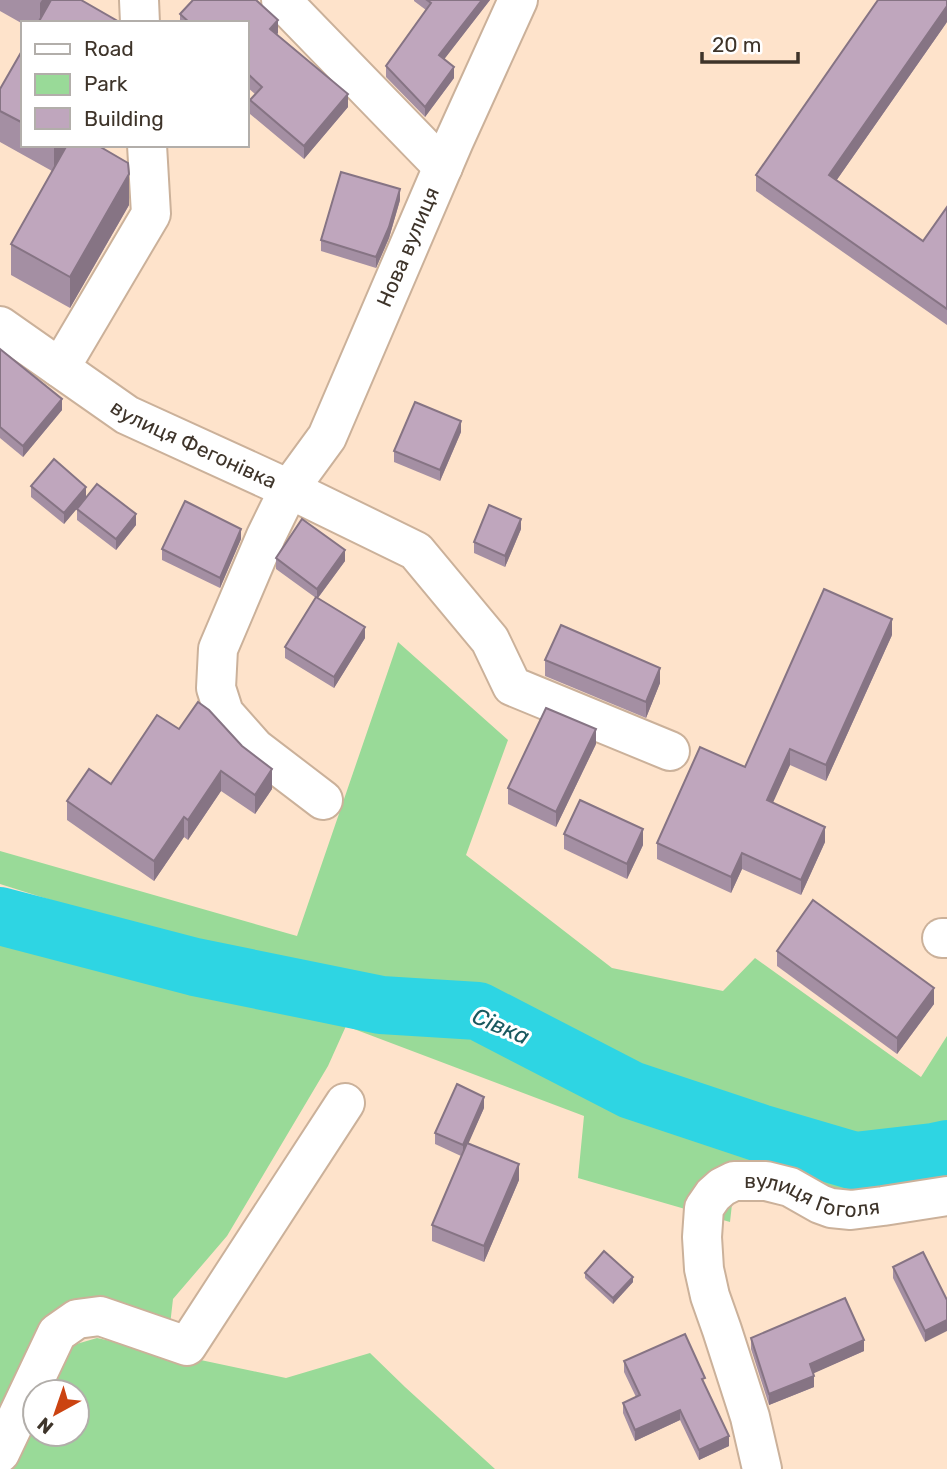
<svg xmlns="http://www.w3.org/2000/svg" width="947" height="1469" font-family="Rubik,sans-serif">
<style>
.green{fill:#99da98}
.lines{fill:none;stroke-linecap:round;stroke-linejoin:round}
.river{stroke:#2ed5e3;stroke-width:58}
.minor-casing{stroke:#cbb19a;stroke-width:42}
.minor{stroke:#fff;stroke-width:38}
.wall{fill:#a48fa3}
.shaded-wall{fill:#867484}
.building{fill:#bfa6bd;stroke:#867484;stroke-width:2}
.labels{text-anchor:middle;stroke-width:6;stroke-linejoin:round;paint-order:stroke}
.street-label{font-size:21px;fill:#3e342a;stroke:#fff}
.water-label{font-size:23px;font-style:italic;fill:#19595f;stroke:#fff}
</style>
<rect width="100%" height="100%" fill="#fee3cb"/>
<g class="green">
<path d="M398 642 508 740 466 855 612 968 723 991 755 958 921 1077 947 1036V1194L790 1187 734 1186 730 1222 578 1178 584 1116 346 1026 328 1066 227 1236 173 1299 170 1325 85 1306 0 1427V940L25 948 346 1025 313 967 219 953 0 884V851L297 936Z"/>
<path d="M97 1338 286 1378 370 1353 405 1387 495 1469H12L35 1423V1434H77V1392H50L73 1345Z"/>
</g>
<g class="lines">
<path class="river" d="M0 916 195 967 381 1005 478 1011 631 1090 760 1133 855 1161 933 1152 947 1149"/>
<defs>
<g id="minor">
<path d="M139 0 140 23"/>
<path d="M281 0 443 167"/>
<path d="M518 0 454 141 327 437 289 489 416 551 490 640 512 686 670 751"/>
<path id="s1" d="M0 326 127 415 289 489 266 536 218 649 216 688 224 713 255 748 323 800"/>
<path d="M60 368 151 214 147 145"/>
<path d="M942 938H947"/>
<path d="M0 1453 57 1333 77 1319 100 1316 187 1346 345 1103"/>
<path id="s2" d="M762 1469 750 1417 722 1330 710 1296 704 1269 702 1237 704 1208 713 1195 722 1187 734 1181H766L790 1187 820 1204 831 1208 851 1210 883 1206 947 1196"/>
</g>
</defs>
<use href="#minor" class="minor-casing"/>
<use href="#minor" class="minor"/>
</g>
<g class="wall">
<path d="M0 0H81L121 23H23V24L0 11Z"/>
<path d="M193 0H256L278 20V33L277 34 348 94V107L304 159 250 114V100L255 94 247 87V23H180V14Z"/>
<path d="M414 0H490L444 59 454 78 425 117 386 77V66L426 10 414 1Z"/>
<path d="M947 22 836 181 923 241 947 207V325L756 191V175Z"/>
<path d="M23 49V145H97L129 205 70 308 11 275V244L52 171 0 142V89Z"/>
<path d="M400 200 389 238 376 268 321 251V240Z"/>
<path d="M0 349 62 410 23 457 0 438Z"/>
<path d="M461 432 440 481 394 462V451Z"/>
<path d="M31 486 86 497 136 525 116 550 77 520V509L83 501 64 524 31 497Z"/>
<path d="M521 529 505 567 474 553V542Z"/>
<path d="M241 539 220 588 162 560V549Z"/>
<path d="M276 558 345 561 318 598 365 638 334 688 285 658V647L316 598 276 569Z"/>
<path d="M892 635 826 781 790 765 772 803 825 842 801 895 742 869 731 893 657 859V843L745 767Z"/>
<path d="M545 660 660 683 646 718 545 676Z"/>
<path d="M179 729 272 789 255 814 221 791 188 840 184 837 154 881 67 820V801L111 784Z"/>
<path d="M596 744 556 827 508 804V788Z"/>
<path d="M564 834 643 845 627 879 564 849Z"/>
<path d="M777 951 934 1004 897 1054 777 966Z"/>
<path d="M484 1108 468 1143 519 1180 484 1262 432 1241V1225L461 1156 435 1144V1133Z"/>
<path d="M893 1267 947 1300 925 1342 893 1278Z"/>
<path d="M585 1273 633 1282 613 1304 585 1278Z"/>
<path d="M751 1338 864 1351 813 1373 814 1387 769 1405 751 1349Z"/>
<path d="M624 1361 705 1386 729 1446 699 1460 680 1420 635 1441 623 1413V1403L636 1397 624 1372Z"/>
</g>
<g class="shaded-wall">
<path d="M42 0H60L40 23V3Z"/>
<path d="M482 0H490L439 66V55Z"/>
<path d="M947 6V22L829 191V175Z"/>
<path d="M278 20V33L270 42V29Z"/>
<path d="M454 67V78L425 117V107Z"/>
<path d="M348 94V107L304 159V146Z"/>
<path d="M54 145H69L54 172Z"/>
<path d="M129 174V205L70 308V277Z"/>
<path d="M400 189V200L389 238 376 268V257Z"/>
<path d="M62 399V410L23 457V446Z"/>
<path d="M461 421V432L440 481V470Z"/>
<path d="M86 487V498L64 524V513Z"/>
<path d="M136 514V525L116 550V539Z"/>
<path d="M521 519V529L505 567V556Z"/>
<path d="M241 529V539L220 588V578Z"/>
<path d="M345 550V561L317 599V589Z"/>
<path d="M892 619V635L826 781V765Z"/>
<path d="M365 627V638L334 688V677Z"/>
<path d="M660 668V683L646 718V702Z"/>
<path d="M596 729V744L556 827V812Z"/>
<path d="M790 749V765L767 816V800Z"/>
<path d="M272 769V789L255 814V795Z"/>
<path d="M221 771V791L188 840V820Z"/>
<path d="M184 817V837L154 881V861Z"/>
<path d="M825 827V842L801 895V880Z"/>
<path d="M643 829V845L627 879V864Z"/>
<path d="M742 853V869L731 893V877Z"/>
<path d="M934 988V1004L897 1054V1038Z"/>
<path d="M484 1097V1108L463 1156V1145Z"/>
<path d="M519 1164V1180L484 1262V1246Z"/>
<path d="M633 1277V1282L613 1304V1298Z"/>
<path d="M947 1320V1331L925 1342V1331Z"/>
<path d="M864 1340V1351L810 1375V1364Z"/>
<path d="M814 1376V1387L769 1405V1394Z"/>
<path d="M680 1410V1420L635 1441V1430Z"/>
<path d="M729 1436V1446L699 1460V1450Z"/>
</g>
<g class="building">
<path d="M51 0H81L121 23H38Z"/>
<path d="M193 0H256L278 20 270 29 348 94 304 146 250 100 262 87 247 73V23H190L180 14Z"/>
<path d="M427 0H482L439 55 454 67 425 107 386 66 431 3Z"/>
<path d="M878 0H947V6L829 175 923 241 947 207V309L756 175Z"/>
<path d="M23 49V123L0 111V89Z"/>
<path d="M67 145H97L128 163 129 174 70 277 11 244Z"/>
<path d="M341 172 400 189 389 227 376 257 321 240Z"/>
<path d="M0 349 62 399 23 446 0 427Z"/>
<path d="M415 402 461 421 440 470 394 451Z"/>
<path d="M54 459 86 487 64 513 31 486Z"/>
<path d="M97 484 136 514 116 539 77 509Z"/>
<path d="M185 501 241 529 220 578 162 549Z"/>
<path d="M489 505 521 519 505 556 474 542Z"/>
<path d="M302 519 345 550 317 589 276 558Z"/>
<path d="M824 589 892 619 826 765 790 749 767 800 825 827 801 880 742 853 731 877 657 843 700 747 745 767Z"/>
<path d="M316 597 365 627 334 677 285 647Z"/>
<path d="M561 625 660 668 646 702 545 660Z"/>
<path d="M198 702 209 710 242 746 272 769 255 795 221 771 188 820 184 817 154 861 67 801 89 769 111 784 157 715 179 729Z"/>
<path d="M546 708 596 729 556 812 508 788Z"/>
<path d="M580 800 643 829 627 864 564 834Z"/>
<path d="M813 900 934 988 897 1038 777 951Z"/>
<path d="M457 1084 484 1097 463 1145 435 1133Z"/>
<path d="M467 1143 519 1164 484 1246 432 1225Z"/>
<path d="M604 1251 633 1277 613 1298 585 1273Z"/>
<path d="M923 1252 947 1300V1320L925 1331 893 1267Z"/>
<path d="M845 1298 864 1340 810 1364 814 1376 769 1394 751 1338Z"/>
<path d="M685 1334 705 1378 702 1379 729 1436 699 1450 680 1410 635 1430 623 1403 640 1395 624 1361Z"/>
</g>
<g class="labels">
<g class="street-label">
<text transform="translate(408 247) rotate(-67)" y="7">Нова вулиця</text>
<text dy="7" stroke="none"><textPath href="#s1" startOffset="228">вулиця Фегонівка</textPath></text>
<text dy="7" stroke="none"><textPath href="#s2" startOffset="392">вулиця Гоголя</textPath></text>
</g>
<g class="water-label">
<text transform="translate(501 1026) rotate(23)" y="8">Сівка</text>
</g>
</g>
<rect x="21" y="21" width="228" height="126" fill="#ffffff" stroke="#b2aeaa" stroke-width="2"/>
<rect x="35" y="44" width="35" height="10" fill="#ffffff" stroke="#b2aeaa" stroke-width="2"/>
<text x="84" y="56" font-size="21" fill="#3e342a">Road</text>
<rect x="35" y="74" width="35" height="21" fill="#99da98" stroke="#b2aeaa" stroke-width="2"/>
<text x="84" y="91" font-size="21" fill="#3e342a">Park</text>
<rect x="35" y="108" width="35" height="21" fill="#bfa6bd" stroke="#b2aeaa" stroke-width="2"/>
<text x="84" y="126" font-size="21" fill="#3e342a">Building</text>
<g transform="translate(56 1413) rotate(220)"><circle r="33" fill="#ffffff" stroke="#b2aeaa" stroke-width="2"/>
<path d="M0-5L12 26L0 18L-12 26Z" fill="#cb4311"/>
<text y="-10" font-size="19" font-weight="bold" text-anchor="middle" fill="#3e342a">N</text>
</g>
<path d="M702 52v10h96v-10" fill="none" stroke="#3e342a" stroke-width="3.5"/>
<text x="712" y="52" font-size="21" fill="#3e342a" stroke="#ffffff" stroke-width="5" paint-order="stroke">20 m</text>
</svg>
